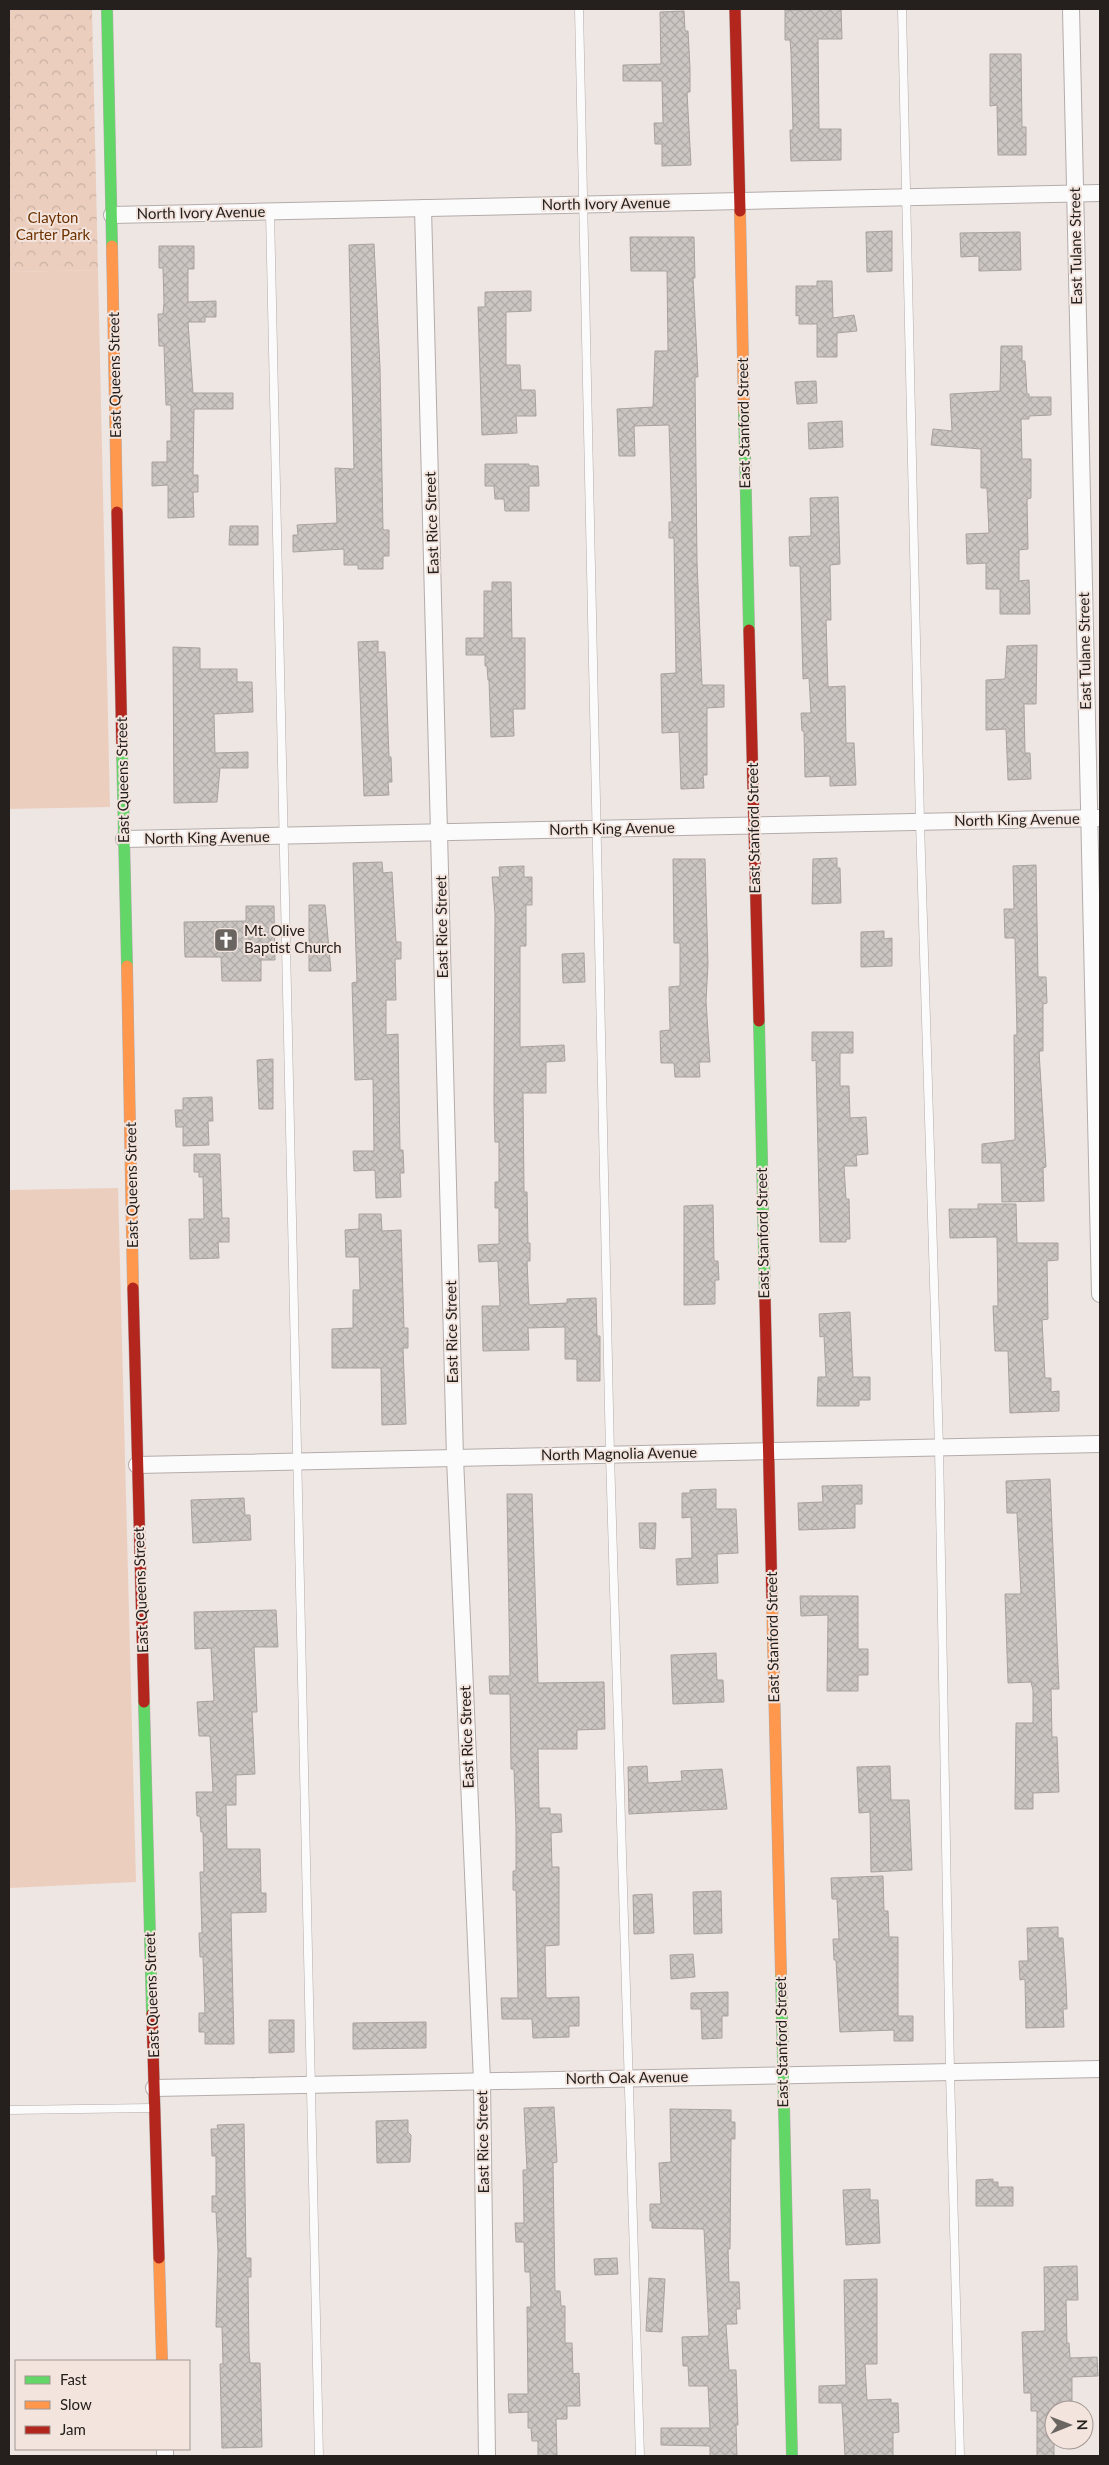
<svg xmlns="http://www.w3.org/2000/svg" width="1109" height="2465" font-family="Lato,sans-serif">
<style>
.grass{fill:#ebcebe}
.park{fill:url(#park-crowns)}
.building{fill:url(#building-cross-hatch);stroke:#a8a29f}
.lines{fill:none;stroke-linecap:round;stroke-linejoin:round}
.lane-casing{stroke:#b3acaa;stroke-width:9}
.street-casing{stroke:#b3acaa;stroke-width:18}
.fast-casing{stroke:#b3acaa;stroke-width:12}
.slow-casing{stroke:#b3acaa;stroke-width:12}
.jam-casing{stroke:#b3acaa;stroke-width:12}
.lane{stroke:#fcfbfb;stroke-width:8}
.street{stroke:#fcfbfb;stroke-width:16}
.fast{stroke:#63d668;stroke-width:11}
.slow{stroke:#ff974d;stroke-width:11}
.jam{stroke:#b3261e;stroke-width:11}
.labels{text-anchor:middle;stroke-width:4;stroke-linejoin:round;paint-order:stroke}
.street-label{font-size:15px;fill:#25201d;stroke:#f3e5de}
.park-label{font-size:15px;fill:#6c3101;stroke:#f3e5de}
.poi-label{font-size:15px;fill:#25201d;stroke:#f3e5de;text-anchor:start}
</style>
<defs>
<pattern id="park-crowns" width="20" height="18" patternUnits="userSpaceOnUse" patternTransform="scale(1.25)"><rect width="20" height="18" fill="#ebcebe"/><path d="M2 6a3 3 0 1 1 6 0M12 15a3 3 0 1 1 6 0" fill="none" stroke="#c9b1a3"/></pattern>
<pattern id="building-cross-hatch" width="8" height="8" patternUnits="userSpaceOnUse" patternTransform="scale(1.25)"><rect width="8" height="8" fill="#ccc6c3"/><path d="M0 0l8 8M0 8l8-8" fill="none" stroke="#afaaa7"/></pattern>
</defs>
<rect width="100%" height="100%" fill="#eee6e3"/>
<g class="grass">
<path d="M98 270 110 807 9 809V272Z"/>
<path d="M118 1188 136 1882 9 1888V1190Z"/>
</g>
<path class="park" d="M9 9H92L98 270 9 272Z"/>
<g class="building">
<path d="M841 9 842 39H818L819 129H841V160L791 161 790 130H793L791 52 790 40H785V10Z"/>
<path d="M684 11 685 31H688L690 68V92H687L691 165 662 166V144H655L654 123H663L662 81H623V65L661 64 660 12Z"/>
<path d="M990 54H1021L1022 127H1026V155H998L997 105 990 106Z"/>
<path d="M892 231V271L867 272 866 232Z"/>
<path d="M1020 232 1021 270 979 271V256L961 257 960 233Z"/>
<path d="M630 237H694L695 278H693L698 377H695L697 562 702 685H724V707L707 708V775H703L704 788 681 789 679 732 662 733 661 674 676 673 674 538H669V522H672L669 425 634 426 635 456H619L617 409 653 407 655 351H668L667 271H631Z"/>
<path d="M374 244 380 368 383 530H389V556H383V569H358V565H344V549L293 552V535H298L297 525 337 523 335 468 354 469 349 245Z"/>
<path d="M159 246H194V269H188V302L216 301V317H205V322H188L193 393H233V409H194L193 475H198V492H193L194 517 168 518V485L152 486V462H167V441H171V405H166L164 346H159L158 314H163L164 303 163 268H159Z"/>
<path d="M817 281H832L833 318 854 315 857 331 837 333V357H817V324H799V315L796 316V286H817Z"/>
<path d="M531 291V311L506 312V365H520L521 390H535L536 416H516L517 433 482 435 478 307H485V292Z"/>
<path d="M1001 346H1022V361H1025L1027 394H1029V397H1051V415L1029 416V419H1021L1022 459H1031V498L1027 499 1028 549 1019 550V581L1029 580 1030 614H1000V589H986V563L967 564 966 534 989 533 987 488H981V449L931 445 933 429 952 431 950 394 1000 391Z"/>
<path d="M816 381 817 403 797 404 795 382Z"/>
<path d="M842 421 843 447 809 449 808 423Z"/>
<path d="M485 464H529V466H538L539 486H529V511H505L504 499H495L494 486H485Z"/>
<path d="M838 497 840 564 830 565 831 620H826L828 687 845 686 846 743H854L856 785 830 786V776L805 777 804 731H802L801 713H811L809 678 803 679 800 566H790L789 537 811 536 810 498Z"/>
<path d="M230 526H258V545H229Z"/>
<path d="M492 582H511L512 638H525V709H513L514 736 491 737 489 680H488L487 666H485V655H466V638H484V591H492Z"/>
<path d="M378 641V652H385L389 757H391L392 782H388L389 795 364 796 358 642Z"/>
<path d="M1037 645 1036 704H1024L1025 753H1030L1031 779 1008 780 1006 729 986 730V680L1005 679 1007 646Z"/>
<path d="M173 647 200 648V669H237V682H252L253 712 214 714 215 753 248 752V768H220L217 802 174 803Z"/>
<path d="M837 858V868H840L841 903 812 904 813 859Z"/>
<path d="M673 859H705L708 964 706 1001 710 1062H699L700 1077H675L674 1063H661L660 1031 670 1030 669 987 680 986V943H674Z"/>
<path d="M382 862 383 873 392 872 396 942H401V959H395L396 1000H386V1035L398 1034 400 1150H403L404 1173H400L401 1197 376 1198 375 1170 354 1171 353 1151H374L373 1079 355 1080 352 983 357 982 353 863Z"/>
<path d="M1036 865 1038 977H1046L1047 1003 1043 1004V1051H1039L1046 1167 1043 1168 1044 1201 1002 1202 1001 1163H982V1144L1015 1140 1014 1035H1017L1015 938H1005L1004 909H1014L1013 866Z"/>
<path d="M524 866V877H532V905H526V946H520V1047L564 1045 565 1061 546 1062V1093H523L524 1192H527L528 1243H530V1261H527L529 1305 567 1303V1299L596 1298 597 1336H600V1381H577V1359H565V1327L528 1328 529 1350 483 1351 482 1306H500L498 1261 479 1262 478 1245 499 1244V1208H495V1182H499V1142H495L494 1104 495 914 492 877H500L499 867Z"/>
<path d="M309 905H325L331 971H309Z"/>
<path d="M246 906H274L275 960H261V981H222L221 957H185L184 922 246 921Z"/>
<path d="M884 931V939L892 938V966L861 967V932Z"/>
<path d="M584 953 585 982 563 983 562 954Z"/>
<path d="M812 1032H853V1053H840V1086H849L850 1118 866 1117 868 1154 856 1155 857 1166H844L846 1199H849L850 1239H846V1242H820L816 1060 812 1061Z"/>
<path d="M273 1059V1109H259L257 1060Z"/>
<path d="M212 1097 213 1121H208L209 1145 183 1146V1127H176L175 1110H183V1098Z"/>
<path d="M194 1154H220L222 1218H229V1242H218L219 1258 190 1259 189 1219H204L203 1177H199V1172H194Z"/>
<path d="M978 1204H1016L1017 1243H1058V1260L1047 1261 1048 1319 1042 1320 1045 1378H1051V1392L1059 1391V1411L1010 1413 1008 1351H995L993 1306H998L997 1237 950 1238 949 1209H978Z"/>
<path d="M713 1205 714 1261H718L719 1280H715V1304L684 1305V1206Z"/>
<path d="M359 1214H381L382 1231 401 1230 404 1328H408V1348H403L406 1424 382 1425 381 1368H332V1329L353 1328V1290H360L359 1257H346L345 1230 359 1229Z"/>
<path d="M850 1312 853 1377H870V1400H859V1406H817L818 1377H826L824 1336 820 1337 819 1314Z"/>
<path d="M1050 1479 1059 1689H1051L1052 1737H1057L1059 1792 1033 1793V1809H1015L1016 1723H1033V1690L1031 1682 1008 1683 1005 1594H1021L1017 1513H1007L1006 1481Z"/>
<path d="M862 1485V1504H855V1528L799 1530 798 1503 823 1502 822 1486Z"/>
<path d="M716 1489V1509H736L738 1553 717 1554 718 1583 677 1585 676 1559 692 1558 691 1517 682 1518V1493H690V1490Z"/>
<path d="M507 1494H532L538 1683 604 1682 605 1729 577 1730V1749H538L539 1808H550V1814H561L562 1832 551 1833 552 1867H559V1945L545 1946 546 1998 579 1997V2026H569V2037L533 2038 532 2019H502L501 1998H518L516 1890H513V1871H516V1827L514 1769H511L510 1694H490L489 1676H510Z"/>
<path d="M244 1498 245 1515H250L251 1540 193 1543 191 1500Z"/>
<path d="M639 1523H656L655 1549 640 1548Z"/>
<path d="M800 1596H858V1649H868V1675H858V1691H827L828 1615 801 1616Z"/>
<path d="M276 1610 278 1647H254L257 1712H252L255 1774 236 1775V1805H226L227 1849H260L261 1893H266V1912L231 1913 234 2044H205V2032H199V2013H205L203 1957H200L199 1933H202L200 1872H204L203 1832H201L200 1816H197L196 1792H213L210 1736H199L197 1702 214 1701 211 1648 195 1649 194 1612Z"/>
<path d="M716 1653 717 1680H723L724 1702 673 1704 671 1655Z"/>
<path d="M647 1766 648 1783 682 1781 681 1771 722 1769 727 1809 629 1814 628 1767Z"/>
<path d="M890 1766 891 1800H909L912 1870 871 1872 870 1812 859 1813 857 1767Z"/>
<path d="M883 1876 884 1911H888L889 1937H898V2016H913V2041H894V2030L840 2032 836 1960H834L833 1939H839L837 1899H832L831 1878Z"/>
<path d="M721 1891 722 1933 694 1934 693 1892Z"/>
<path d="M652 1894 654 1933 634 1934 633 1895Z"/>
<path d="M1058 1927V1938H1063L1066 1984 1067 2009H1063L1064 2027 1026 2028 1025 1979 1020 1980 1019 1961H1028L1027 1928Z"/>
<path d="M693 1954 695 1977 671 1979 670 1955Z"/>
<path d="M728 1992V2016H722V2038L702 2039 701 2009H691V1993Z"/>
<path d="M269 2020H294V2052L269 2053Z"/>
<path d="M426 2022V2048L353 2049V2023Z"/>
<path d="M554 2107 557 2162 553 2163 555 2291H560L561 2306H565V2343H572L573 2374 579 2373 580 2406H567V2419H556L557 2456H538V2441H532L531 2428H528V2412L509 2413 508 2394H528L527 2307H531L530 2272H525L524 2242H516L515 2223H524L523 2170H527L524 2108Z"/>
<path d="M670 2109 731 2110V2122H735V2139H731L730 2249H728L729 2282H739L740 2309H736L737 2324H726L729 2370H736L738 2425H736L737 2456H710V2446L661 2445V2428H710L708 2386H689L688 2366H683L682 2337 709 2336 704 2229 652 2228V2221H650V2204H661L659 2163 671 2162Z"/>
<path d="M408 2120V2132L411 2135 410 2162 377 2163 376 2121Z"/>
<path d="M244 2124 246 2258H251V2277H248L249 2351 250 2363H260L262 2447 222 2448 220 2364H223L222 2327H216L218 2251 216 2212H212V2196H216V2156H212L211 2129H218L217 2125Z"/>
<path d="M993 2179V2182H998V2187H1013V2206H976V2180Z"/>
<path d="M870 2189V2200H878L880 2243 846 2245 843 2190Z"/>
<path d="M617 2258 618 2274 595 2275 594 2259Z"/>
<path d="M1077 2266 1078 2300H1066L1067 2343H1069L1070 2358 1097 2357 1098 2376 1072 2377V2410H1054V2456H1037V2411H1031V2393H1024L1022 2332 1045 2331 1044 2267Z"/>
<path d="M649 2278 665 2279 662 2332 646 2331Z"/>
<path d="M877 2279V2364H865L867 2400 891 2399V2403H898L899 2432 893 2433V2456H845L842 2403H819V2386L846 2385 844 2280Z"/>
</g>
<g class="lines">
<defs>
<g id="lane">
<path d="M579 9 610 1455 640 2456"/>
<path d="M902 9 920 822 939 1447 950 2072 960 2456"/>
<path d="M270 212 319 2456"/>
<path d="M9 2110 152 2108"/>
</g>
<g id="street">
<path d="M1071 9 1100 1294"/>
<path d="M423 208 455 1458 482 2081 487 2456"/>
<path d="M112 215 1100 193"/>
<path d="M124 839 1099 818"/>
<path d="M137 1465 1100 1444"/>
<path d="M154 2088 1100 2069"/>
<path d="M165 2449V2456"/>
</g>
<g id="fast">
<path d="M107 9 112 246"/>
<path d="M744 411 749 630"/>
<path d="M122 750 127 966"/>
<path d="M759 1021 765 1299"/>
<path d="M144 1702 152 2014"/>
<path d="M781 1974 792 2456"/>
</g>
<g id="slow">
<path d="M740 211 744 411"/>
<path d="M112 246 117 512"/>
<path d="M127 966 133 1288"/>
<path d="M772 1599 781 1974"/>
<path d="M159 2258 162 2361"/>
</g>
<g id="jam">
<path d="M735 9 740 211"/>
<path d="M117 512 122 750"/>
<path d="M749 630 759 1021"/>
<path d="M133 1288 144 1702"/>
<path d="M765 1299 772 1599"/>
<path d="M152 2014 159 2258"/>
</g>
</defs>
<use href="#lane" class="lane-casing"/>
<use href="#street" class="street-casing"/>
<use href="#fast" class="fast-casing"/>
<use href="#slow" class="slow-casing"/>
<use href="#jam" class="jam-casing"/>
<use href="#lane" class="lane"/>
<use href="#street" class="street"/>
<use href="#fast" class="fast"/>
<use href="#slow" class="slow"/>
<use href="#jam" class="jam"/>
</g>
<defs>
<symbol id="church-square" viewBox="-11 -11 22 22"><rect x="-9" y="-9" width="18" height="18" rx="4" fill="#6b6562" stroke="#f3e5de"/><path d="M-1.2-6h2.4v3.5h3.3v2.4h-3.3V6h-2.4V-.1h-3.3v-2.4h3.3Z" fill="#fff"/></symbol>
</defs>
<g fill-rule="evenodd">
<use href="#church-square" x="212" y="926" width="28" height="28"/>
</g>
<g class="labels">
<g class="street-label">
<text transform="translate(606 204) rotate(-1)" y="5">North Ivory Avenue</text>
<text transform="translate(201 213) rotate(-1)" y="5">North Ivory Avenue</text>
<text transform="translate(1076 246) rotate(-91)" y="5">East Tulane Street</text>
<text transform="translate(115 375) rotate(-91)" y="5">East Queens Street</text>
<text transform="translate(744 423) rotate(-91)" y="5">East Stanford Street</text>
<text transform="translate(432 523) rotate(-92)" y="5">East Rice Street</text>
<text transform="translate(1085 651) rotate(-91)" y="5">East Tulane Street</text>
<text transform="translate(123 780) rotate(-91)" y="5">East Queens Street</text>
<text transform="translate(1017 820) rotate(-1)" y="5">North King Avenue</text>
<text transform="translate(754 828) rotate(-91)" y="5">East Stanford Street</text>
<text transform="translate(612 829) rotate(-1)" y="5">North King Avenue</text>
<text transform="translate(207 838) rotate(-1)" y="5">North King Avenue</text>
<text transform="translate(442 927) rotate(-91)" y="5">East Rice Street</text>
<text transform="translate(132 1185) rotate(-91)" y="5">East Queens Street</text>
<text transform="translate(763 1233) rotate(-91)" y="5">East Stanford Street</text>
<text transform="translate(452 1332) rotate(-91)" y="5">East Rice Street</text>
<text transform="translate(619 1454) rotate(-1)" y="5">North Magnolia Avenue</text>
<text transform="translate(141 1590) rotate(-92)" y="5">East Queens Street</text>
<text transform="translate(773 1637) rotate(-91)" y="5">East Stanford Street</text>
<text transform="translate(467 1737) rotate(-92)" y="5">East Rice Street</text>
<text transform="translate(152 1995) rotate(-92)" y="5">East Queens Street</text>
<text transform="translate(782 2042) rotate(-91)" y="5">East Stanford Street</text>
<text transform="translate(627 2078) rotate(-1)" y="5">North Oak Avenue</text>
<text transform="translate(483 2142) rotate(-91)" y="5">East Rice Street</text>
</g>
<g class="park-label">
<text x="53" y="223">Clayton<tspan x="53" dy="17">Carter Park</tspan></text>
</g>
<g class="poi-label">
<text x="244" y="936">Mt. Olive<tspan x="244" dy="17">Baptist Church</tspan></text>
</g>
</g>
<rect width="1109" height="2465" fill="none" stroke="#25201d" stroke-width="20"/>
<rect x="15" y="2360" width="175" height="90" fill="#f3e5de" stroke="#a19691"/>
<rect x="25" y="2376" width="25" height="8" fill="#63d668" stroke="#a19691"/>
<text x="60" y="2385" font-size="15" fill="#25201d">Fast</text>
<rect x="25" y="2401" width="25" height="8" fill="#ff974d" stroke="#a19691"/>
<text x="60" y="2410" font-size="15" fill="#25201d">Slow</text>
<rect x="25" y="2426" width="25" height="8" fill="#b3261e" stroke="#a19691"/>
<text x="60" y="2435" font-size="15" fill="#25201d">Jam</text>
<g transform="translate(1069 2425) rotate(89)"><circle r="24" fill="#f3e5de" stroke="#a19691"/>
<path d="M0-4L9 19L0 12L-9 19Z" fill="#6b6562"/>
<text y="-8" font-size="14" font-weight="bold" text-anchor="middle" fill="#25201d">N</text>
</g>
</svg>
